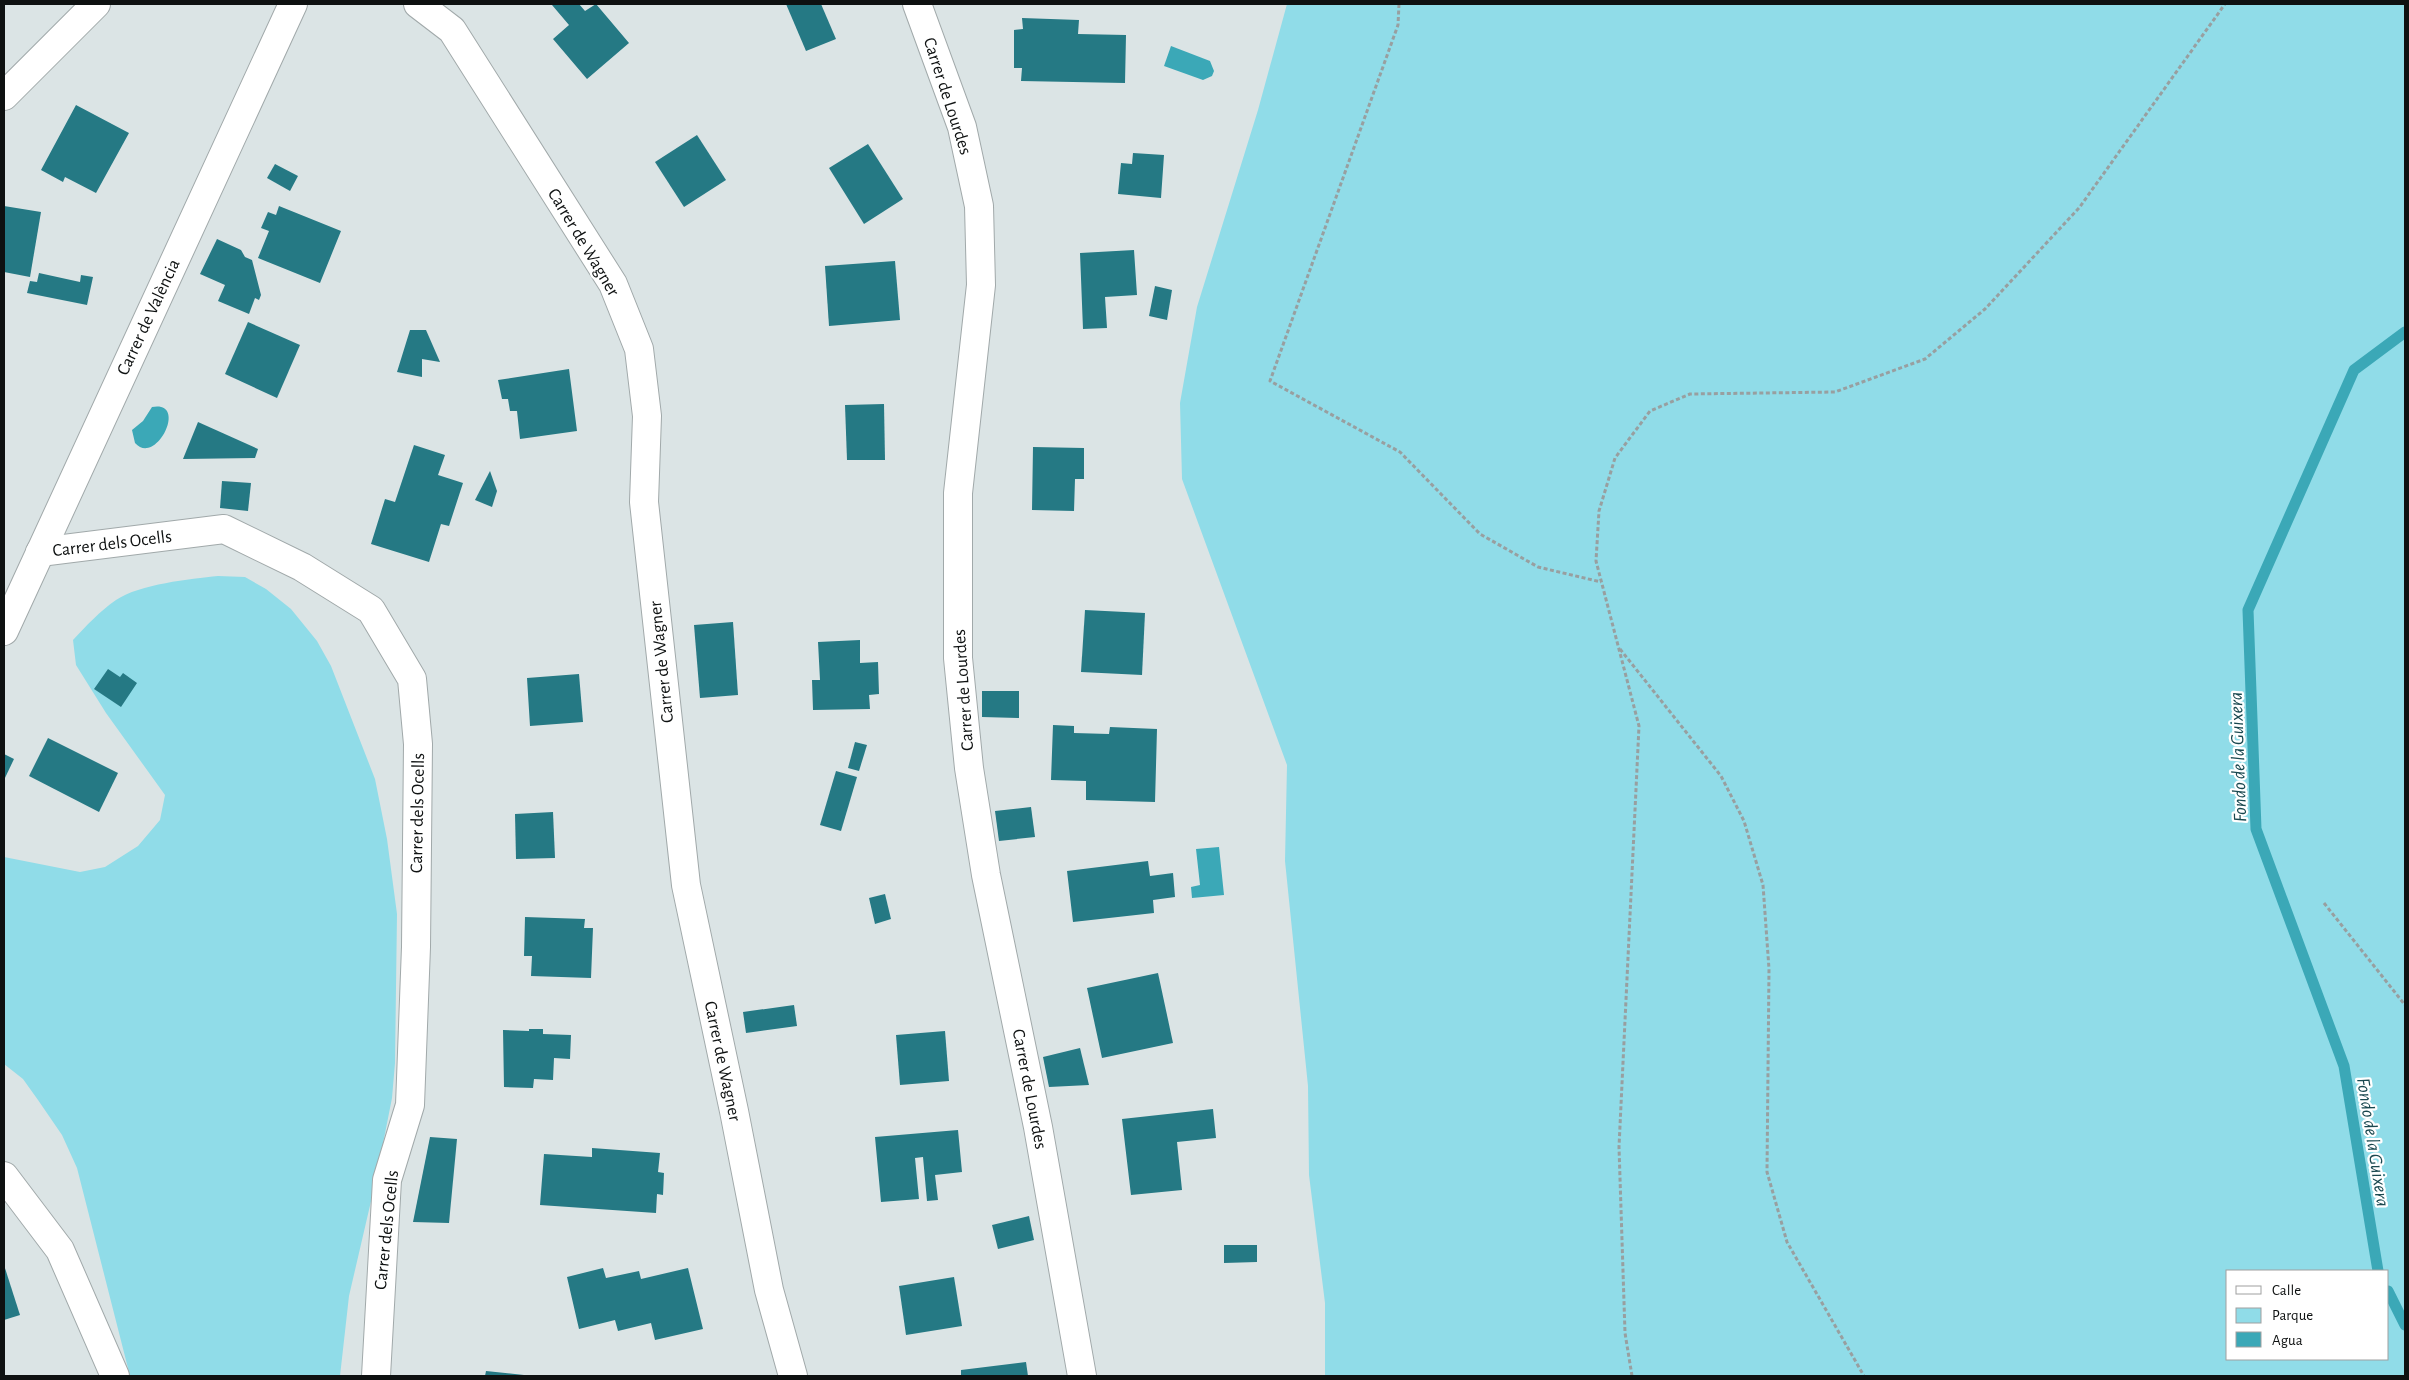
<svg xmlns="http://www.w3.org/2000/svg" width="2409" height="1380" font-family="'Alegreya Sans',sans-serif">
<style>
.green{fill:#90dce8;fill-rule:evenodd}
.water{fill:#3ba8b7}
.lines{fill:none;stroke-linecap:round;stroke-linejoin:round}
.stream{stroke:#3ba8b7;stroke-width:11}
.building{fill:#257984}
.minor-casing{stroke:#a1a9aa;stroke-width:30}
.path{stroke:#989fa0;stroke-width:3;stroke-dasharray:4 2.5;stroke-linecap:butt}
.minor{stroke:#fff;stroke-width:28}
.labels{text-anchor:middle;stroke-width:4.5;stroke-linejoin:round;paint-order:stroke}
.street-label{font-size:18px;fill:#0e1111;stroke:#fff}
.water-label{font-size:19px;font-style:italic;fill:#19484f;stroke:#fff}
</style>
<rect width="100%" height="100%" fill="#dbe4e5"/>
<g class="green">
<path d="M1287 4H2405V1376H1325V1303L1309 1175 1308 1086 1285 861 1287 765 1182 479 1180 403 1197 307 1258 110ZM2228 1271H2388V1359H2228Z"/>
<path d="M218 576 245 577 266 589 291 609 317 641 331 666 375 779 387 839 397 914 395 1063 392 1098 375 1184 349 1296 340 1376H130L77 1168 62 1135 38 1100 23 1079 4 1064V857L80 872 105 867 138 846 160 820 165 795 106 713 76 665 73 640C86 626 100 611 116 600 140 584 190 579 218 576Z"/>
</g>
<g class="water">
<path d="M1171 46 1210 61 1214 71 1212 76 1203 80 1164 66Z"/>
<path d="M152 407C189 400 156 467 135 443L132 430 143 421Z"/>
<path d="M1219 847 1224 895 1192 898 1191 887 1200 885 1196 849Z"/>
</g>
<g class="lines">
<g class="stream">
<path d="M2378 1271 2344 1066 2256 829 2248 610 2354 370 2405 332"/>
<path d="M2388 1291 2405 1325"/>
</g>
</g>
<g class="building">
<path d="M553 4H579L585 11 596 4 629 43 587 79 553 39 569 25 552 5Z"/>
<path d="M786 4H821L836 39 806 51Z"/>
<path d="M1022 18 1079 20 1078 34 1126 35 1125 83 1021 81 1022 68H1014V30L1023 29Z"/>
<path d="M76 105 129 133 96 193 65 177 63 182 41 170Z"/>
<path d="M697 135 726 180 684 207 655 162Z"/>
<path d="M868 144 903 199 864 224 829 168Z"/>
<path d="M1133 153 1164 155 1161 198 1118 194 1121 163 1132 164Z"/>
<path d="M275 164 298 176 290 191 267 178Z"/>
<path d="M4 206 41 212 30 277 4 272Z"/>
<path d="M279 206 341 231 320 283 258 258 269 231 261 228 268 212 276 215Z"/>
<path d="M217 239 241 250 245 257 252 260 261 295 259 300 255 298 249 314 218 301 225 285 200 274Z"/>
<path d="M1134 250 1137 295 1105 297 1107 328 1083 329 1080 253Z"/>
<path d="M895 261 900 320 829 326 825 266Z"/>
<path d="M39 273 80 282 81 275 93 277 87 305 27 293 30 281 37 282Z"/>
<path d="M1155 286 1172 290 1167 320 1149 316Z"/>
<path d="M248 322 300 345 277 398 225 374Z"/>
<path d="M410 330H426L440 362 422 359V377L397 372Z"/>
<path d="M569 369 577 431 520 439 517 411H510L508 399H502L498 380Z"/>
<path d="M884 404 885 460H847L845 405Z"/>
<path d="M198 422 258 449 255 458 183 459Z"/>
<path d="M414 445 445 455 438 475 463 483 449 526 441 524 429 562 371 544 385 499 395 502Z"/>
<path d="M1033 447 1084 448V479H1075L1074 511 1032 510Z"/>
<path d="M490 471 497 491 492 507 475 500Z"/>
<path d="M222 481 251 483 248 511 220 508Z"/>
<path d="M1085 610 1145 613 1142 675 1081 672Z"/>
<path d="M733 622 738 695 700 698 694 625Z"/>
<path d="M860 640V663L878 662 879 694 869 695 870 709 813 710 812 680H820L818 642Z"/>
<path d="M108 669 120 677 123 673 137 683 121 707 94 689Z"/>
<path d="M579 674 583 722 530 726 527 678Z"/>
<path d="M982 691H1019V718L982 717Z"/>
<path d="M1053 725 1074 726V733L1109 734 1110 727 1157 729 1155 802 1086 800V781L1051 780Z"/>
<path d="M48 738 118 773 99 812 29 776Z"/>
<path d="M855 742 867 745 859 771 848 768Z"/>
<path d="M4 754 14 759 4 780Z"/>
<path d="M836 771 857 777 841 831 820 825Z"/>
<path d="M1031 807 1035 837 999 841 995 811Z"/>
<path d="M553 812 555 858 516 859 515 814Z"/>
<path d="M1148 861 1150 876 1173 873 1175 897 1153 900 1154 913 1073 922 1067 871Z"/>
<path d="M885 894 891 919 875 924 869 898Z"/>
<path d="M525 917 585 919 584 928H593L591 978 531 976 532 956H524Z"/>
<path d="M1158 973 1173 1043 1102 1058 1087 988Z"/>
<path d="M794 1005 797 1026 746 1033 743 1012Z"/>
<path d="M529 1029H543V1034L571 1035 570 1059 554 1058 553 1080 534 1079 533 1088 504 1087 503 1030 529 1031Z"/>
<path d="M945 1031 949 1081 900 1085 896 1035Z"/>
<path d="M1080 1048 1089 1085 1049 1087 1043 1057Z"/>
<path d="M1213 1109 1216 1138 1177 1142 1182 1190 1131 1195 1122 1119Z"/>
<path d="M958 1130 962 1172 935 1175 938 1200 927 1201 923 1157 915 1158 919 1199 881 1202 875 1137Z"/>
<path d="M430 1137 457 1139 449 1223 413 1222Z"/>
<path d="M592 1148 660 1153 658 1172 664 1173 663 1195 657 1194 656 1213 540 1205 544 1154 592 1157Z"/>
<path d="M1029 1216 1034 1240 998 1249 992 1225Z"/>
<path d="M1224 1245H1257V1262L1224 1263Z"/>
<path d="M4 1265 20 1315 4 1320Z"/>
<path d="M603 1268 606 1278 639 1271 641 1279 688 1268 703 1329 655 1340 651 1323 618 1331 615 1320 579 1329 567 1277Z"/>
<path d="M954 1277 962 1326 906 1335 899 1286Z"/>
<path d="M1026 1362 1028 1376H961V1370Z"/>
<path d="M486 1371 524 1375V1376H485Z"/>
</g>
<g class="lines">
<defs>
<g id="minor">
<path d="M418 4 452 30 613 284 639 349 647 416 644 502 686 885 734 1111 769 1290 793 1376"/>
<path d="M917 4 962 127 979 206 981 285 958 493V658L969 768 986 875 1038 1127 1082 1376"/>
<path d="M4 96 96 4"/>
<path d="M40 552 224 529 302 567 371 610 412 679 418 744 416 947 410 1105 387 1180 376 1376"/>
<path d="M4 631 293 4"/>
<path d="M4 1176 60 1250 115 1376"/>
</g>
</defs>
<use href="#minor" class="minor-casing"/>
<g class="path">
<path d="M1399 4 1398 25 1270 381 1400 452 1480 534 1538 567 1601 582"/>
<path d="M1620 649 1721 776 1744 821 1763 885 1769 969 1767 1172 1787 1242 1864 1376"/>
<path d="M2324 903 2405 1005"/>
<path d="M1632 1376 1625 1333 1619 1147 1639 726 1596 561 1599 511 1615 458 1650 411 1690 394 1835 392 1925 359 1985 309 2079 208 2225 4"/>
</g>
<use href="#minor" class="minor"/>
</g>
<g class="labels">
<g class="street-label">
<text transform="translate(948 96) rotate(72)" y="6">Carrer de Lourdes</text>
<text transform="translate(584 242) rotate(59)" y="6">Carrer de Wagner</text>
<text transform="translate(148 317) rotate(-65)" y="6">Carrer de València</text>
<text transform="translate(112 543) rotate(-7)" y="6">Carrer dels Ocells</text>
<text transform="translate(661 662) rotate(-96)" y="6">Carrer de Wagner</text>
<text transform="translate(963 690) rotate(-94)" y="6">Carrer de Lourdes</text>
<text transform="translate(417 813) rotate(-89)" y="6">Carrer dels Ocells</text>
<text transform="translate(723 1061) rotate(78)" y="6">Carrer de Wagner</text>
<text transform="translate(1030 1089) rotate(79)" y="6">Carrer de Lourdes</text>
<text transform="translate(386 1230) rotate(-84)" y="6">Carrer dels Ocells</text>
</g>
<g class="water-label">
<text transform="translate(2237 757) rotate(-92)" y="7">Fondo de la Guixera</text>
<text transform="translate(2374 1142) rotate(81)" y="7">Fondo de la Guixera</text>
</g>
</g>
<rect width="2409" height="1380" fill="none" stroke="#0e1111" stroke-width="10"/>
<rect x="2226" y="1270" width="162" height="90" fill="#ffffff" stroke="#9fa0a0"/>
<rect x="2236" y="1286" width="25" height="8" fill="#ffffff" stroke="#9fa0a0"/>
<text x="2272" y="1295" font-size="15" fill="#0e1111">Calle</text>
<rect x="2236" y="1308" width="25" height="15" fill="#90dce8" stroke="#9fa0a0"/>
<text x="2272" y="1320" font-size="15" fill="#0e1111">Parque</text>
<rect x="2236" y="1332" width="25" height="15" fill="#3ba8b7" stroke="#9fa0a0"/>
<text x="2272" y="1345" font-size="15" fill="#0e1111">Agua</text>
</svg>
